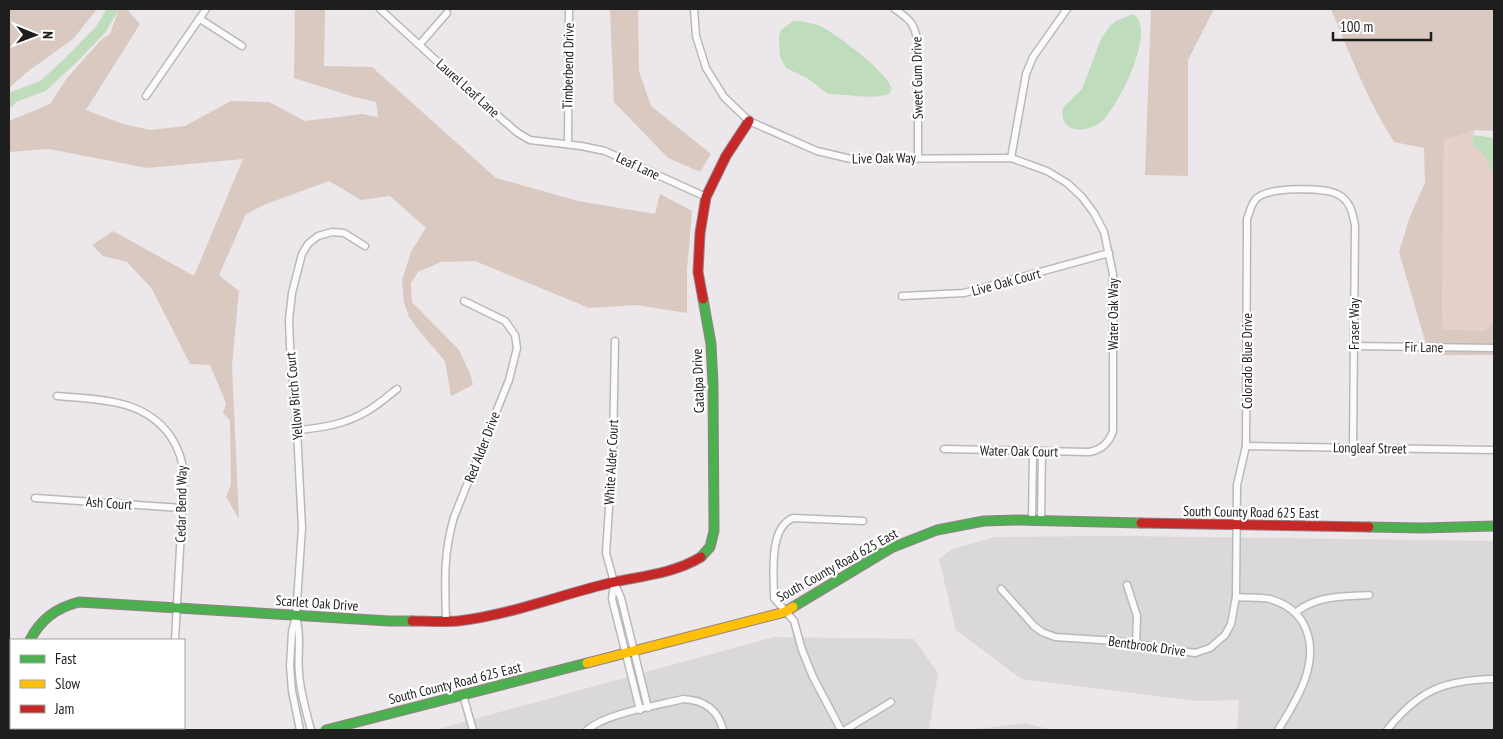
<svg xmlns="http://www.w3.org/2000/svg" width="1503" height="739" font-family="'PT Sans Narrow',sans-serif">
<style>
.residential{fill:#dbd8da}
.grass{fill:#e7cfca}
.forest{fill:#d9c9c0}
.water{fill:#bfdcbd}
.lines{fill:none;stroke-linecap:round;stroke-linejoin:round}
.river{stroke:#bfdcbd;stroke-width:11}
.street-casing{stroke:#bab8ba;stroke-width:9}
.fast-casing{stroke:#958185;stroke-width:11}
.slow-casing{stroke:#958185;stroke-width:11}
.jam-casing{stroke:#958185;stroke-width:11}
.street{stroke:#fcfbfc;stroke-width:6}
.fast{stroke:#4caf50;stroke-width:9}
.slow{stroke:#ffc107;stroke-width:9}
.jam{stroke:#c62828;stroke-width:9}
.labels{text-anchor:middle;stroke-width:4.5;stroke-linejoin:round;paint-order:stroke}
.street-label{font-size:14px;fill:#1e1e1e;stroke:#fff}
</style>
<rect width="100%" height="100%" fill="#ece7ea"/>
<g class="residential">
<path d="M1119 536 1494 541V730H1237L1239 700 1196 701 1021 679 956 630 939 559 952 549 995 537Z"/>
<path d="M774 637 914 639 938 673 929 730H434Z"/>
<path d="M1025 723 1052 730H969Z"/>
</g>
<path class="grass" d="M1475 130 1472 139 1473 146 1484 155 1494 177V320L1485 331 1442 329 1444 138Z"/>
<g class="forest">
<path d="M9 9H97L73 39 27 72 9 88Z"/>
<path d="M119 9H130L129 12 140 24 86 110 123 124 150 130 185 126 231 101 269 102 305 121 362 114 378 117 376 102 354 97 294 78 295 9H325L324 66 372 67 496 178 578 201 655 214 660 194 692 211 687 270V313L637 305 589 308 475 261 441 262 418 272 411 283 412 302 459 350 470 373 473 385 451 396 445 361 421 333 409 317 404 303 402 280 411 252 426 228 390 196 361 200 329 181 266 204 246 214 219 275 239 291 232 365 239 519 226 497 231 485 230 421 223 413 226 403 210 365 190 364 152 289 127 262 103 256 92 245 113 231 194 276 243 159 147 168 49 149 9 152V121L50 104 67 78 101 40 110 34Z"/>
<path d="M610 9H638L639 71 651 106 711 154 700 172 668 158 614 102Z"/>
<path d="M1151 9H1214L1188 60V176L1145 175Z"/>
<path d="M1331 9H1494V131L1475 130 1444 139 1442 329 1485 331 1494 320V355H1435L1426 344 1399 252 1410 216 1425 183 1424 148 1394 142C1367 100 1350 54 1331 9Z"/>
</g>
<g class="water">
<path d="M1133 14C1158 29 1118 107 1102 121 1089 133 1058 135 1063 108L1082 89 1101 39 1110 26 1116 21Z"/>
<path d="M793 21C802 21 812 23 820 26 835 33 886 71 891 87 892 91 890 91 889 94 872 100 847 94 828 94L807 78 786 68 780 56 779 37 781 30Z"/>
<path d="M1474 135 1494 138V177L1484 155 1473 146 1472 140Z"/>
</g>
<g class="lines">
<path class="river" d="M9 102 13 97 43 86 72 59 101 29 113 9"/>
<defs>
<g id="street">
<path d="M380 9 477 98 518 133 530 140 581 146 605 151 706 197"/>
<path d="M694 9 696 36 706 68 724 97 749 121 817 151 851 159 1011 158 1047 171 1067 183 1082 197 1094 213 1104 232 1113 274V431C1109 443 1101 450 1089 452L944 449"/>
<path d="M895 9C911 21 914 22 918 43V157"/>
<path d="M200 19 242 46"/>
<path d="M420 44 447 13"/>
<path d="M146 96 206 9"/>
<path d="M568 144 569 9"/>
<path d="M1011 158 1026 74 1033 57 1067 9"/>
<path d="M902 296 964 293 1109 253"/>
<path d="M615 341 613 448 606 553 614 582 621 598 648 708"/>
<path d="M1354 346 1494 348"/>
<path d="M57 396C99 400 144 398 171 437 179 449 183 462 184 476L175 640"/>
<path d="M297 430C322 428 347 424 369 410 379 404 388 396 397 389"/>
<path d="M1246 446 1494 450"/>
<path d="M35 498 182 508"/>
<path d="M1032 521 1033 451"/>
<path d="M1041 521 1042 451"/>
<path d="M614 584 612 599 640 710"/>
<path d="M1127 585 1137 616 1136 644"/>
<path d="M1001 589 1034 626 1042 632 1055 637 1116 641 1195 653 1210 648 1225 635 1231 624 1236 597 1237 485 1246 446 1247 219C1250 212 1251 203 1257 198 1269 187 1323 187 1337 194 1350 200 1353 213 1355 226L1353 448"/>
<path d="M1236 597C1247 598 1259 597 1270 599 1284 603 1296 611 1303 623 1323 659 1297 700 1278 730"/>
<path d="M1296 612C1318 595 1342 597 1369 595"/>
<path d="M296 617C302 637 297 653 299 672 300 692 306 711 311 730"/>
<path d="M446 621C445 582 443 555 454 517L509 380 517 348 515 335 505 321 464 301"/>
<path d="M463 695 473 730"/>
<path d="M22 728V730"/>
<path d="M92 728V730"/>
<path d="M76 730 87 728"/>
<path d="M300 730 292 691 290 666 292 632 296 616 302 528 297 430 290 346 289 320 292 293 302 254 308 244 318 236 332 232 344 233 365 246"/>
<path d="M587 730C607 713 656 706 683 699 704 700 718 709 723 730"/>
<path d="M841 730 813 677 802 650 794 621 774 598C774 576 768 528 793 518L863 521"/>
<path d="M845 730 891 702"/>
<path d="M1387 730C1419 690 1444 680 1494 679"/>
</g>
<g id="fast">
<path d="M1369 527 1422 528 1494 526"/>
<path d="M701 557 710 547 714 531 713 384 711 344 703 299"/>
<path d="M793 607 891 548 937 530 984 521 1017 520 1141 523"/>
<path d="M30 640C41 619 56 608 79 602L389 621H412"/>
<path d="M326 730 587 663"/>
</g>
<path id="slow" d="M587 663 785 612 793 607"/>
<g id="jam">
<path d="M703 299 698 272 700 233 706 197 726 156 749 121"/>
<path d="M1141 523 1369 527"/>
<path d="M412 621C427 621 443 622 458 621 511 615 562 594 614 582 643 576 675 573 701 557"/>
</g>
</defs>
<use href="#street" class="street-casing"/>
<use href="#fast" class="fast-casing"/>
<use href="#slow" class="slow-casing"/>
<use href="#jam" class="jam-casing"/>
<use href="#street" class="street"/>
<use href="#fast" class="fast"/>
<use href="#slow" class="slow"/>
<use href="#jam" class="jam"/>
</g>
<g class="labels">
<g class="street-label">
<text transform="translate(568 66) rotate(-89)" y="5">Timberbend Drive</text>
<text transform="translate(917 78) rotate(-91)" y="5">Sweet Gum Drive</text>
<text transform="translate(468 88) rotate(42)" y="5">Laurel Leaf Lane</text>
<text transform="translate(884 158) rotate(-1)" y="5">Live Oak Way</text>
<text transform="translate(638 166) rotate(25)" y="5">Leaf Lane</text>
<text transform="translate(1006 282) rotate(-15)" y="5">Live Oak Court</text>
<text transform="translate(1113 314) rotate(-90)" y="5">Water Oak Way</text>
<text transform="translate(1354 324) rotate(-90)" y="5">Fraser Way</text>
<text transform="translate(1424 347) rotate(1)" y="5">Fir Lane</text>
<text transform="translate(1247 361) rotate(-90)" y="5">Colorado Blue Drive</text>
<text transform="translate(698 381) rotate(-92)" y="5">Catalpa Drive</text>
<text transform="translate(294 396) rotate(-95)" y="5">Yellow Birch Court</text>
<text transform="translate(482 447) rotate(-69)" y="5">Red Alder Drive</text>
<text transform="translate(1370 448) rotate(1)" y="5">Longleaf Street</text>
<text transform="translate(1019 451) rotate(1)" y="5">Water Oak Court</text>
<text transform="translate(611 462) rotate(-87)" y="5">White Alder Court</text>
<text transform="translate(109 503) rotate(4)" y="5">Ash Court</text>
<text transform="translate(181 504) rotate(-89)" y="5">Cedar Bend Way</text>
<text transform="translate(1251 512) rotate(1)" y="5">South County Road 625 East</text>
<text transform="translate(837 565) rotate(-29)" y="5">South County Road 625 East</text>
<text transform="translate(317 603) rotate(4)" y="5">Scarlet Oak Drive</text>
<text transform="translate(1147 646) rotate(8)" y="5">Bentbrook Drive</text>
<text transform="translate(455 683) rotate(-14)" y="5">South County Road 625 East</text>
</g>
</g>
<rect width="1503" height="739" fill="none" stroke="#1e1e1e" stroke-width="20"/>
<rect x="10" y="639" width="175" height="90" fill="#ffffff" stroke="#a5a5a5"/>
<rect x="20" y="655" width="25" height="8" fill="#4caf50" stroke="#a5a5a5"/>
<text x="55" y="664" font-size="15" fill="#1e1e1e">Fast</text>
<rect x="20" y="680" width="25" height="8" fill="#ffc107" stroke="#a5a5a5"/>
<text x="55" y="689" font-size="15" fill="#1e1e1e">Slow</text>
<rect x="20" y="705" width="25" height="8" fill="#c62828" stroke="#a5a5a5"/>
<text x="55" y="714" font-size="15" fill="#1e1e1e">Jam</text>
<g transform="translate(35 35) rotate(91)" stroke="#ffffff" stroke-width="4" paint-order="stroke">
<path d="M0-4L9 19L0 12L-9 19Z" fill="#1e1e1e"/>
<text y="-8" font-size="14" font-weight="bold" text-anchor="middle" fill="#1e1e1e">N</text>
</g>
<path d="M1333 32v8h98v-8" fill="none" stroke="#1e1e1e" stroke-width="2.5"/>
<text x="1340" y="32" font-size="15" fill="#1e1e1e" stroke="#ffffff" stroke-width="4" paint-order="stroke">100 m</text>
</svg>
